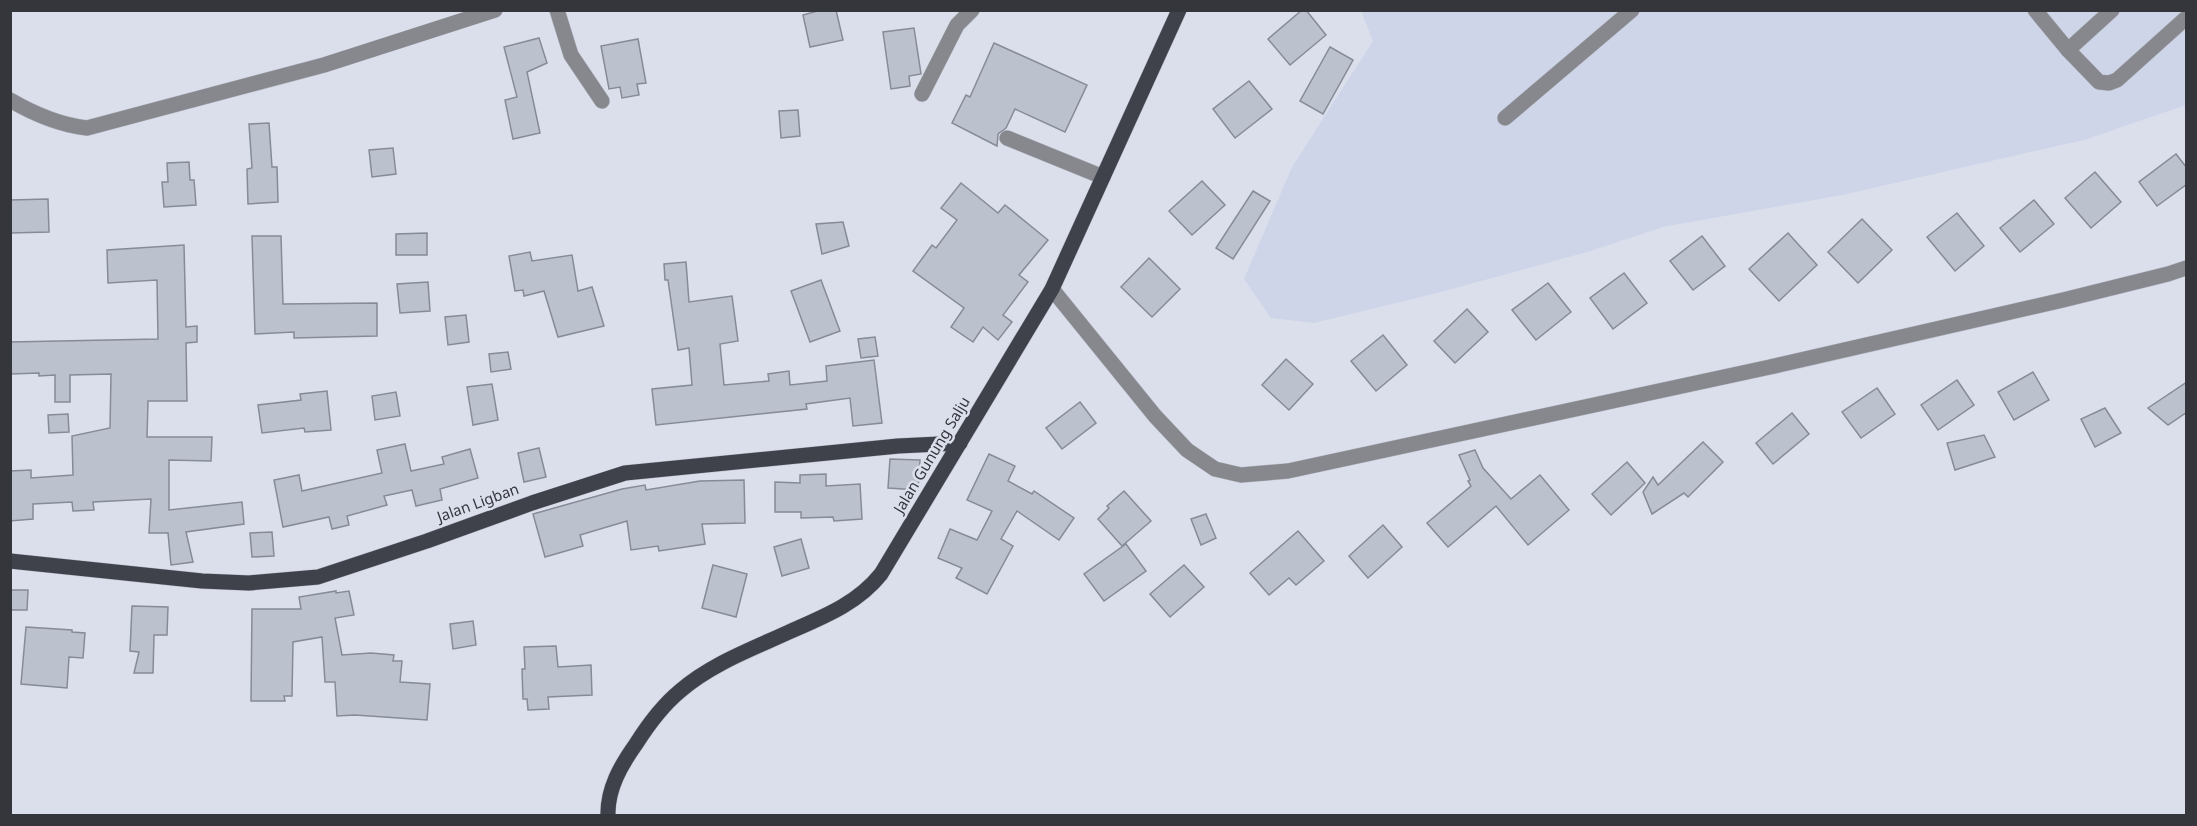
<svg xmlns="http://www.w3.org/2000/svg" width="2197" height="826" font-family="'Noto Sans',sans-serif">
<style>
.built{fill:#ced5e9}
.building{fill:#bcc1ce;stroke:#878b97;stroke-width:1.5}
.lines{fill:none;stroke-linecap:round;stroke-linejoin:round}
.minor-casing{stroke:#babdc9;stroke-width:16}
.major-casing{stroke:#babdc9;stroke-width:16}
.minor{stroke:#86888d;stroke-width:15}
.major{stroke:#3f424b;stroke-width:15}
.labels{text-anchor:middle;stroke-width:5;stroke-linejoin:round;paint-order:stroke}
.street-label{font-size:15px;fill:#34363b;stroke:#dbdfec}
</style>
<rect width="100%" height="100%" fill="#dbdfec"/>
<path class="built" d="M1361 11H2186V105L2084 140 1842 195 1663 227 1587 252 1433 294 1314 323 1271 318 1244 279 1292 167 1373 41Z"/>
<g class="building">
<path d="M821 10H836L843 40 810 47 803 15Z"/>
<path d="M1302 10H1306L1326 35 1290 65 1268 39Z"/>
<path d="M914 28 921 74 909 76 910 86 891 89 883 32Z"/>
<path d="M539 38 547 63 527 72 540 133 513 139 505 100 517 97 504 47Z"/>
<path d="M638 39 646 83 637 84 639 95 622 98 620 87 609 89 601 46Z"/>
<path d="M994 43 1087 85 1065 132 1015 109 1006 128 998 134 997 146 952 123 966 95 970 97Z"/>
<path d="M1330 47 1353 60 1323 114 1300 101Z"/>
<path d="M1249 81 1272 109 1235 138 1213 109Z"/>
<path d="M798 110 800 136 781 138 779 111Z"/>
<path d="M269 123 272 167H277L278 202 248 204 247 169 252 168 249 124Z"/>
<path d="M393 148 396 174 372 177 369 150Z"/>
<path d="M2176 154 2187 168V184L2157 206 2139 182Z"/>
<path d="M189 162 190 180H194L196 205 164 207 162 182H168L167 163Z"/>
<path d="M2095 172 2121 202 2091 228 2065 198Z"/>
<path d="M1202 181 1225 205 1192 235 1169 211Z"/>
<path d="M961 183 998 213 1005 205 1048 240 1019 275 1028 282 1003 315 1012 322 998 340 983 327 973 342 951 327 964 308 913 271 932 245 936 248 957 220 941 208Z"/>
<path d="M1253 191 1270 201 1233 259 1216 248Z"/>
<path d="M48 199 49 232 10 233V200Z"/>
<path d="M2034 200 2054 224 2020 252 2000 228Z"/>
<path d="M1957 213 1984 246 1955 271 1927 237Z"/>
<path d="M1862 219 1892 250 1858 283 1828 252Z"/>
<path d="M843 222 849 246 822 254 816 224Z"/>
<path d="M427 233V255H396V234Z"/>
<path d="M1788 233 1817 265 1779 301 1749 269Z"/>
<path d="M252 236H281L283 304 377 303V336L294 338V332L255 334Z"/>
<path d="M1702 236 1725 266 1693 290 1670 261Z"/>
<path d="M184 245 186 327 197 326V342L186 343 187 401H148L147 437H212L211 461 169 460V510L242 502 244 524 186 532 193 562 171 565 168 533H149L151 499 93 502 94 510 73 511 72 502 33 504V519L10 521V471L31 470V478L73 475 72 436 110 428 111 374 70 375V402H55V375L39 376V373L10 374V342L158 339 157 280 108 283 107 250Z"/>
<path d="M530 252 532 261 572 255 578 291 592 287 604 326 558 337 544 291 524 296 523 290 515 291 509 256Z"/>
<path d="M1149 258 1180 289 1152 317 1121 287Z"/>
<path d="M686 262 689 302 732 296 738 341 720 344 724 385 769 381 768 374 789 371 790 385 827 381 826 366 874 360 882 423 853 426 850 398 806 404 807 409 656 425 652 389 692 385 689 348 678 350 668 280H665L664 264Z"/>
<path d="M1624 273 1647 303 1613 329 1590 298Z"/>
<path d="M821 280 840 331 810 342 791 291Z"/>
<path d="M428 282 430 311 400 313 397 284Z"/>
<path d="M1548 283 1571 312 1536 340 1512 310Z"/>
<path d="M1467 309 1488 332 1455 363 1434 341Z"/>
<path d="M466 315 469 342 448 345 445 317Z"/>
<path d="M1383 335 1407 365 1376 391 1351 361Z"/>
<path d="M875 337 878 356 861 358 858 339Z"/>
<path d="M508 352 511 369 491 372 489 354Z"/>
<path d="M1286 359 1313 384 1289 410 1262 385Z"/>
<path d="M2033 372 2049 400 2014 420 1998 392Z"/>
<path d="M1957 380 1974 405 1938 430 1921 405Z"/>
<path d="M2187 382V412L2168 425 2148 408Z"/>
<path d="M492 384 498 420 473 425 467 387Z"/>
<path d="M1877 388 1895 414 1861 438 1842 412Z"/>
<path d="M327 391 331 430 305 432 304 428 262 433 258 405 301 400 300 394Z"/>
<path d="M396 392 400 416 375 420 372 396Z"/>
<path d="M1080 402 1096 423 1062 449 1046 428Z"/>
<path d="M2105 408 2121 433 2095 447 2081 419Z"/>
<path d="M1792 413 1809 434 1773 464 1756 443Z"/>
<path d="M68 414 69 432 49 433 48 415Z"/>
<path d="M1984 435 1995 457 1955 470 1947 443Z"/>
<path d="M1703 442 1723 462 1688 497 1684 493 1652 514 1643 492 1653 477 1658 485Z"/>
<path d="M405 444 411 471 444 464 442 457 470 449 478 478 440 489 442 500 416 506 412 490 384 496 387 505 347 516 349 525 332 529 329 517 283 527 274 480 299 475 302 491 382 473 377 450Z"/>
<path d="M539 448 546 477 524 482 518 453Z"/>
<path d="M1475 450 1483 468 1511 499 1540 475 1569 510 1528 545 1496 506 1448 547 1427 523 1471 486 1468 481 1470 480 1459 455Z"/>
<path d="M989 454 1015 466 1008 481 1032 494 1034 491 1074 518 1059 540 1017 511 1001 539 1013 546 987 594 956 578 962 568 938 558 950 529 977 540 992 511 967 500Z"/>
<path d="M890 459 920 460 918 490 888 488Z"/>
<path d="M1627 462 1645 483 1611 515 1592 494Z"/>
<path d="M826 474V486L860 484 862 519 834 521 833 517 801 518V512H775V482L800 483V475Z"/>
<path d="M744 480 745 523 702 524 705 544 659 551 658 546 631 550 627 521 580 535 583 546 545 557 533 514 622 489 645 485 646 490 700 481Z"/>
<path d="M1124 491 1151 521 1122 546 1098 519 1109 508 1107 506Z"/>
<path d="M1206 514 1216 538 1201 545 1191 519Z"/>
<path d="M1383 525 1402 547 1368 578 1349 556Z"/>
<path d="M1298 531 1324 561 1296 585 1289 578 1269 595 1250 573Z"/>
<path d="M272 532 274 556 252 557 250 533Z"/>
<path d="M801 539 809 568 782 576 774 547Z"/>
<path d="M1126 544 1146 571 1104 601 1084 574Z"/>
<path d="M713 565 747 574 736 617 702 608Z"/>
<path d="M1184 565 1204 587 1170 617 1150 594Z"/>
<path d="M10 590H28L27 610H10Z"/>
<path d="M336 591V593L349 591 354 615 335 618 342 655 371 653 394 655 393 661H402L400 682 430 684 427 720 355 715 337 716 335 682H325L322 637 293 642 292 696H284L285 701H251L252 609H301L299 597Z"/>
<path d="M132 606 168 607 167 635H154L153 673H134L139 652 130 651Z"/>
<path d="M473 621 476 645 453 649 450 624Z"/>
<path d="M26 627 72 630V632L85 633 83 658 69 657 67 688 21 684Z"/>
<path d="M556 646 558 667 591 665 592 695 548 697 549 709 528 710 527 699H523L522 669H525L524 647Z"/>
</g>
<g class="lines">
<defs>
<g id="minor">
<path d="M557 10 571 55 602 101"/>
<path d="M2035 10 2068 50 2099 82 2109 83 2117 80 2186 18"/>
<path d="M2068 50 2112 10"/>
<path d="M922 94 957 25 972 10"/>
<path d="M10 100C34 114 60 125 87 128L324 65 495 10"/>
<path d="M1505 118 1632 10"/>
<path d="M1007 138 1103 177"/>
<path d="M1052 289 1155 416 1187 450 1215 469 1241 475 1288 471 1770 367 2063 300 2168 274 2186 268"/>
</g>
<g id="major">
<path d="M10 561 202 581 249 583 318 577 427 541 532 503 625 473 898 446 960 443"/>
<path d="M608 816C607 789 621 765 636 744 648 725 662 706 680 691 711 664 752 649 789 632 823 617 857 604 881 574L1052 289 1179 10"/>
</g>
</defs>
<use href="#minor" class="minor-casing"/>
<use href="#major" class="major-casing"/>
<use href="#minor" class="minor"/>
<use href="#major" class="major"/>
</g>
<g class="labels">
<g class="street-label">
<text transform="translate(932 455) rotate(-59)" y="5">Jalan Gunung Salju</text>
<text transform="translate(478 503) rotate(-20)" y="5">Jalan Ligban</text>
</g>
</g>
<rect width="2197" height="826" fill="none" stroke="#34363b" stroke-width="24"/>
</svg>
